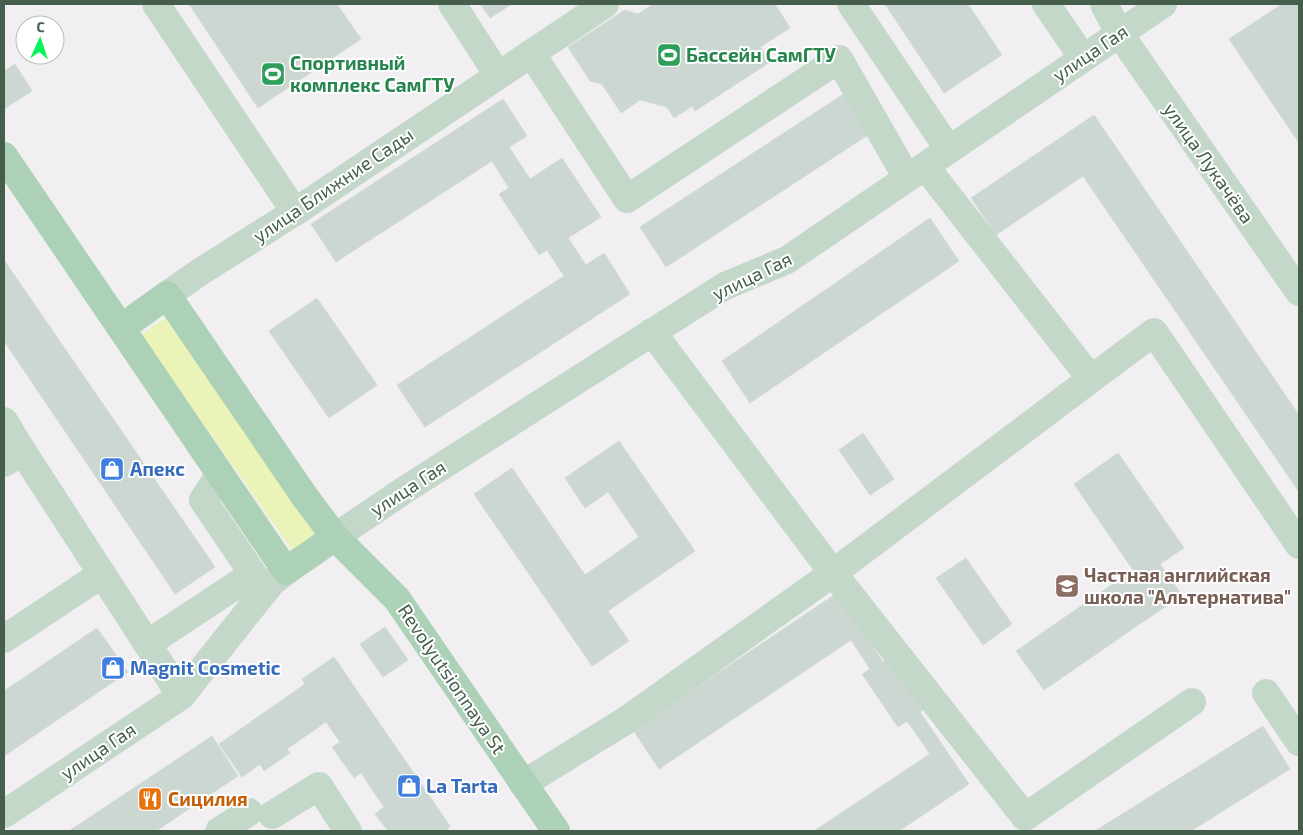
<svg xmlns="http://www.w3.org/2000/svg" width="1303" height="835" font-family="'Exo 2',sans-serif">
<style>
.green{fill:#eaf4b9}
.building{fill:#cdd7d2;stroke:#d2dbd7}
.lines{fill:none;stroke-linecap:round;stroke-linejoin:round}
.minor{stroke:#c4d8c9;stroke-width:28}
.major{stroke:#acd1b6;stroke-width:28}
.labels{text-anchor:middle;stroke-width:4;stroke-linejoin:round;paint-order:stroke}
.street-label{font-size:19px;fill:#455f4c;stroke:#fff}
.leisure-label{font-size:19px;font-weight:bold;fill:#27864d;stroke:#fff;text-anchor:start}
.shop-label{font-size:19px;font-weight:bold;fill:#366cbe;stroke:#fff;text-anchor:start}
.education-label{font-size:19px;font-weight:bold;fill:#785e54;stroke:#fff;text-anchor:start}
.food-label{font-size:19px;font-weight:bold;fill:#c56008;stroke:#fff;text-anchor:start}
</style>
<rect width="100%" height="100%" fill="#f1eff2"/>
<path class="green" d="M166 317 317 533 292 550 141 335Z"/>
<g class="building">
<path d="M189 4H337L361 39 258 108Z"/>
<path d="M480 4H512L490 18Z"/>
<path d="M653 4H775L790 28 760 47 770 62 695 111 692 106 674 118 667 107 640 100 621 113 602 84 590 81 568 47 625 10 638 14Z"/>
<path d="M885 4H968L1002 55 944 93Z"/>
<path d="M1282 4H1299V143L1229 39Z"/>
<path d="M15 64 32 91 4 109V71Z"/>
<path d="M845 93 871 133 666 267 640 227Z"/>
<path d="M503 99 527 136 509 147 530 179 562 158 601 217 568 238 586 265 604 253 630 294 425 427 397 385 564 276 547 250 539 255 499 194 509 188 492 161 336 262 311 224Z"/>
<path d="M1094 115 1299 415V492L1083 176 996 235 971 198Z"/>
<path d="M930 218 959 261 750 403 722 361Z"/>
<path d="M4 260 215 567 175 594 4 341Z"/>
<path d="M317 298 377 385 329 418 269 331Z"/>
<path d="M863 433 894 479 870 495 839 450Z"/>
<path d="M619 441 695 551 608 611 629 641 592 666 474 494 512 468 585 575 639 537 608 492 585 508 565 478Z"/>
<path d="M1118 453 1184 548 1160 564 1182 595 1044 690 1016 651 1133 570 1074 484Z"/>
<path d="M966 558 1012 624 983 645 936 578Z"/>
<path d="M837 593 883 662 895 653 930 706 920 712 969 784 899 831H814L930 754 907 721 898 727 862 674 870 669 851 640 659 769 633 730Z"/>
<path d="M385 627 408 660 383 677 360 644Z"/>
<path d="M97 628 128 672 4 756V691Z"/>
<path d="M334 657 450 826 446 831H388L375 814 384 807 361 773 354 778 332 747 340 742 326 722 287 749 290 753 264 771 260 764 242 777 219 744 305 684 302 679Z"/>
<path d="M1263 726 1290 769 1191 831H1095Z"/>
<path d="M212 736 238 776 156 831H69Z"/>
</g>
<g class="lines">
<g class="minor">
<path d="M156 4 295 212"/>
<path d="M452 4 498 75"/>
<path d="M851 4 949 150"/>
<path d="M1046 4 1083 58"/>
<path d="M1104 4 1119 33 1299 292"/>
<path d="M531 53 627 199 839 59 907 178"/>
<path d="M925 166 1091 379 1154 332 1299 545"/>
<path d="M167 295 200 272 295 212 605 4"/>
<path d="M652 332 833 573 1025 817 1192 702"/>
<path d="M4 421 23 452"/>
<path d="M4 463 23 452 181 696"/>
<path d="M335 537 406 489 725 286 787 260 1163 4"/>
<path d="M4 639 102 574"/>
<path d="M147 644 253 574 203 500 220 474"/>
<path d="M1266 693 1299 742"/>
<path d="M523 784 625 721 833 573 1091 379"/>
<path d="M4 814 181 696 272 582 286 571"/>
<path d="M272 815 319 786 348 831"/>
<path d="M219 831 249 812"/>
</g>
<g class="major">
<path d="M4 156 286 571 335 537"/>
<path d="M121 328 167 295 305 497 335 537 397 599 556 831"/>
</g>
</g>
<defs>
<symbol id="stadium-square" viewBox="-11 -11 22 22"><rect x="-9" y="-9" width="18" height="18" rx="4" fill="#2e9e5b" stroke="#fff"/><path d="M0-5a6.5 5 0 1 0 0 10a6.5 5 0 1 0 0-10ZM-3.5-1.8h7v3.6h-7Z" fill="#fff"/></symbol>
<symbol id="shop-square" viewBox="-11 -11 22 22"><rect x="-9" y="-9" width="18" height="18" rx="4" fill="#3f7fe0" stroke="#fff"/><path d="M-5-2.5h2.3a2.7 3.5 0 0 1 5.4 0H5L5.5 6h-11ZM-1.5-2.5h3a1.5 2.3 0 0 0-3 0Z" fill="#fff"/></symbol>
<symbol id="school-square" viewBox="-11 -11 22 22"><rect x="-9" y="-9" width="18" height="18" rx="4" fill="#8d6e63" stroke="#fff"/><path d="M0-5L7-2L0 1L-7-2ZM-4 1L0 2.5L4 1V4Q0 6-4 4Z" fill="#fff"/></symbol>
<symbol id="restaurant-square" viewBox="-11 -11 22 22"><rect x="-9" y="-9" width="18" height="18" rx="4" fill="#e8710a" stroke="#fff"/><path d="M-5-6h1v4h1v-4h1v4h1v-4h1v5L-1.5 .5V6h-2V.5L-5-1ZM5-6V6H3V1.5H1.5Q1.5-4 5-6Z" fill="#fff"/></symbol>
</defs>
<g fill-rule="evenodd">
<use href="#stadium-square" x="655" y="41" width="28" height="28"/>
<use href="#stadium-square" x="259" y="60" width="28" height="28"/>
<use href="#shop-square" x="98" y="455" width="28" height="28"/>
<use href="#school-square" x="1053" y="572" width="28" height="28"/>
<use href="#shop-square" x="99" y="654" width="28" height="28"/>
<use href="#shop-square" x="395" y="772" width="28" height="28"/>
<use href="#restaurant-square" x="136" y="785" width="28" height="28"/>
</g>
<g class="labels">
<g class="street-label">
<text transform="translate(1090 53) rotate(-34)" y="7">улица Гая</text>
<text transform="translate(1209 163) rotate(55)" y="7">улица Лукачёва</text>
<text transform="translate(333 185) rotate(-34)" y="7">улица Ближние Сады</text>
<text transform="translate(752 276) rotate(-26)" y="7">улица Гая</text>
<text transform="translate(408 488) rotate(-33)" y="7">улица Гая</text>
<text transform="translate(452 679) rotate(56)" y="7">Revolyutsionnaya St</text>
<text transform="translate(98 751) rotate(-34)" y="7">улица Гая</text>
</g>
<g class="leisure-label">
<text x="686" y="62">Бассейн СамГТУ</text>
<text x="290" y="70">Спортивный<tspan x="290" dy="22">комплекс СамГТУ</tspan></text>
</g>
<g class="shop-label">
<text x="130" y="476">Апекс</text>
<text x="130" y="675">Magnit Cosmetic</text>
<text x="426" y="793">La Tarta</text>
</g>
<g class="education-label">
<text x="1084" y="582">Частная английская<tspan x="1084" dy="22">школа "Альтернатива"</tspan></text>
</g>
<g class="food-label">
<text x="168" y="806">Сицилия</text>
</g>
</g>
<rect width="1303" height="835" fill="none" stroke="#455f4c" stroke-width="10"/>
<g transform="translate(40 40) rotate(3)"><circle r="24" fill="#ffffff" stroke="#b5bfb7"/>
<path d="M0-4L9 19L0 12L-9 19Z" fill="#06f458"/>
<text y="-8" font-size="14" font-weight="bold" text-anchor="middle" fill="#455f4c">С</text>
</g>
</svg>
